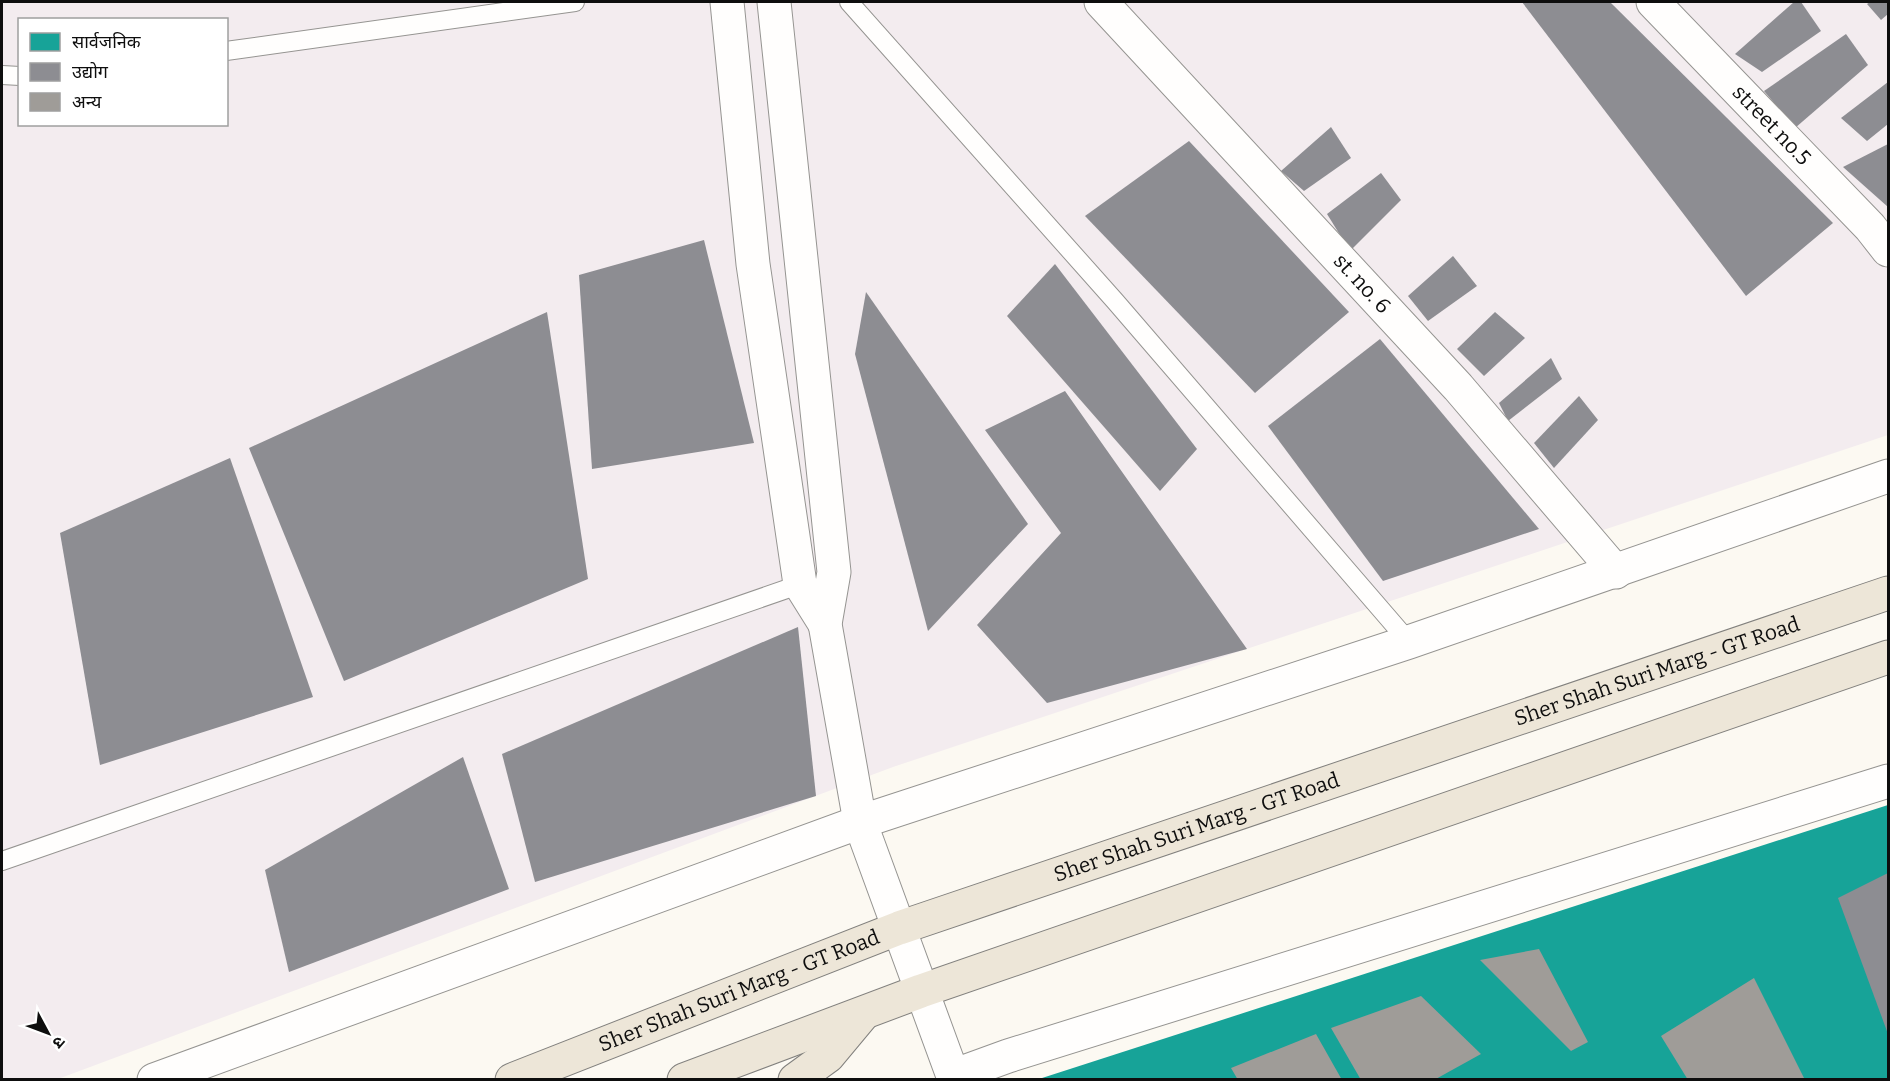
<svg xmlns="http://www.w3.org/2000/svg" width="1890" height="1081" font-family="Bitter,'Noto Sans Devanagari',serif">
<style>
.industrial{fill:#f3ecef;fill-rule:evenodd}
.public{fill:#17a398}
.industry{fill:#8d8d92}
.building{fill:#9f9c98}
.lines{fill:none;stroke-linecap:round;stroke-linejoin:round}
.lane-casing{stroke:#959491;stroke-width:20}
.street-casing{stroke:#959491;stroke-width:35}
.primary-casing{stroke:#82817e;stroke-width:35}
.lane{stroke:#fffefd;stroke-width:18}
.street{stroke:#fffefd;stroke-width:33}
.primary{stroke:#ede6d8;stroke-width:33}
.labels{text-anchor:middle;stroke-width:6;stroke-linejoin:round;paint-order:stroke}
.street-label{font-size:21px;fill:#0e0e0e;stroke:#fff}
</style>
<rect width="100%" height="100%" fill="#fcf9f2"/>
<path class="industrial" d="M2 2H1888V435L893 767 58 1079 2 1080ZM20 20H226V124H20Z"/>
<path class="public" d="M1888 805V1080H1039V1079Z"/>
<g class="industry">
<path d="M1522 2H1610L1833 223 1746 296Z"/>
<path d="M1794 2H1801L1821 31 1762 72 1735 54Z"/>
<path d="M1870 2H1888V14L1881 20 1867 4Z"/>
<path d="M1846 34 1868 65 1795 128 1764 91Z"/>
<path d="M1888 82V124L1867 141 1841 118Z"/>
<path d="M1331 127 1351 158 1304 191 1281 171Z"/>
<path d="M1189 141 1349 312 1255 393 1085 216Z"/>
<path d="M1888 144V207L1843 167Z"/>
<path d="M1381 173 1401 200 1350 251 1327 214Z"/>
<path d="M704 240 754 443 592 469 579 275Z"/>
<path d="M1453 256 1477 286 1428 321 1408 296Z"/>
<path d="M1055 264 1197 449 1160 491 1007 316Z"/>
<path d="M866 292 1028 524 928 631 855 354Z"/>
<path d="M547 312 588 579 344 681 249 448Z"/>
<path d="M1495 312 1525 338 1484 376 1457 349Z"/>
<path d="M1380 339 1539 529 1383 581 1268 426Z"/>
<path d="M1551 358 1562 379 1508 421 1499 403Z"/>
<path d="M1065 391 1247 649 1047 703 977 625 1061 533 985 430Z"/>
<path d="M1579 396 1598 420 1554 468 1534 443Z"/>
<path d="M230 458 313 697 100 765 60 533Z"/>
<path d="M798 627 816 796 535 882 502 754Z"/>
<path d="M463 757 509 889 289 972 265 870Z"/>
<path d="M1888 873V1034L1838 898Z"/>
</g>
<g class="building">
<path d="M1539 949 1588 1042 1571 1051 1480 960Z"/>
<path d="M1754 978 1805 1080H1688L1661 1036Z"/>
<path d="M1421 996 1481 1054 1434 1080H1361L1331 1028Z"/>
<path d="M1316 1034 1342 1080H1238L1231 1068Z"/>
</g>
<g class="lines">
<defs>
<g id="lane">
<path d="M849 2 1115 301 1409 642"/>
<path d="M226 51 575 2"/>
<path d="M2 75 20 76"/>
<path d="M2 861 807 582"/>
</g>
<g id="street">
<path d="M727 2 753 264 800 584 825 624"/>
<path d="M774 2 834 572 825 624 860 822 953 1076 1008 1056 1888 781"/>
<path id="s1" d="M1101 2 1458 387 1616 572"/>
<path id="s2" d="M1653 2 1870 227 1888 250"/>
<path d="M154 1080 860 822 1409 642 1888 476"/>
</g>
<g id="primary">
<path id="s3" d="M512 1080 899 928 1888 593"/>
<path d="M684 1080 921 991 1888 657"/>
<path d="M795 1080 828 1056 863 1014"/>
</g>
</defs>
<use href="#lane" class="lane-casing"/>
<use href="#street" class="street-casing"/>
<use href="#primary" class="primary-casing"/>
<use href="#lane" class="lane"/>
<use href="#street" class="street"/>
<use href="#primary" class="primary"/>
</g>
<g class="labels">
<g class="street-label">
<text dy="7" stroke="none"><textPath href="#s2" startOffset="171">street no.5</textPath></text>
<text dy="7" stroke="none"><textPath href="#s1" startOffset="384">st. no. 6</textPath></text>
<text dy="7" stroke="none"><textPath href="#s3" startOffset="1216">Sher Shah Suri Marg - GT Road</textPath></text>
<text dy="7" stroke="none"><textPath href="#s3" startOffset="730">Sher Shah Suri Marg - GT Road</textPath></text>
<text dy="7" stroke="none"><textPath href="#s3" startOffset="244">Sher Shah Suri Marg - GT Road</textPath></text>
</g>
</g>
<rect width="1890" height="1081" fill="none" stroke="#0e0e0e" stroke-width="6"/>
<rect x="18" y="18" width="210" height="108" fill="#ffffff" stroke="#9f9f9f" stroke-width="1.5"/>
<rect x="30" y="33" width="30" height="18" fill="#17a398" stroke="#9f9f9f" stroke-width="1.5"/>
<text x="72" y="48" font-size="18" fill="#0e0e0e">सार्वजनिक</text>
<rect x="30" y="63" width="30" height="18" fill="#8d8d92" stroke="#9f9f9f" stroke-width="1.5"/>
<text x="72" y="78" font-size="18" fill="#0e0e0e">उद्योग</text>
<rect x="30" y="93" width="30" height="18" fill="#9f9c98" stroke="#9f9f9f" stroke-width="1.5"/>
<text x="72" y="108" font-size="18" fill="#0e0e0e">अन्य</text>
<g transform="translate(48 1033) rotate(131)" stroke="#ffffff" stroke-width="4.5" paint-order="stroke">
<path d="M0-4.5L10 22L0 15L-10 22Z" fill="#0e0e0e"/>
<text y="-9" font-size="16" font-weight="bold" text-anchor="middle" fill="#0e0e0e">उ</text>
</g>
</svg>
